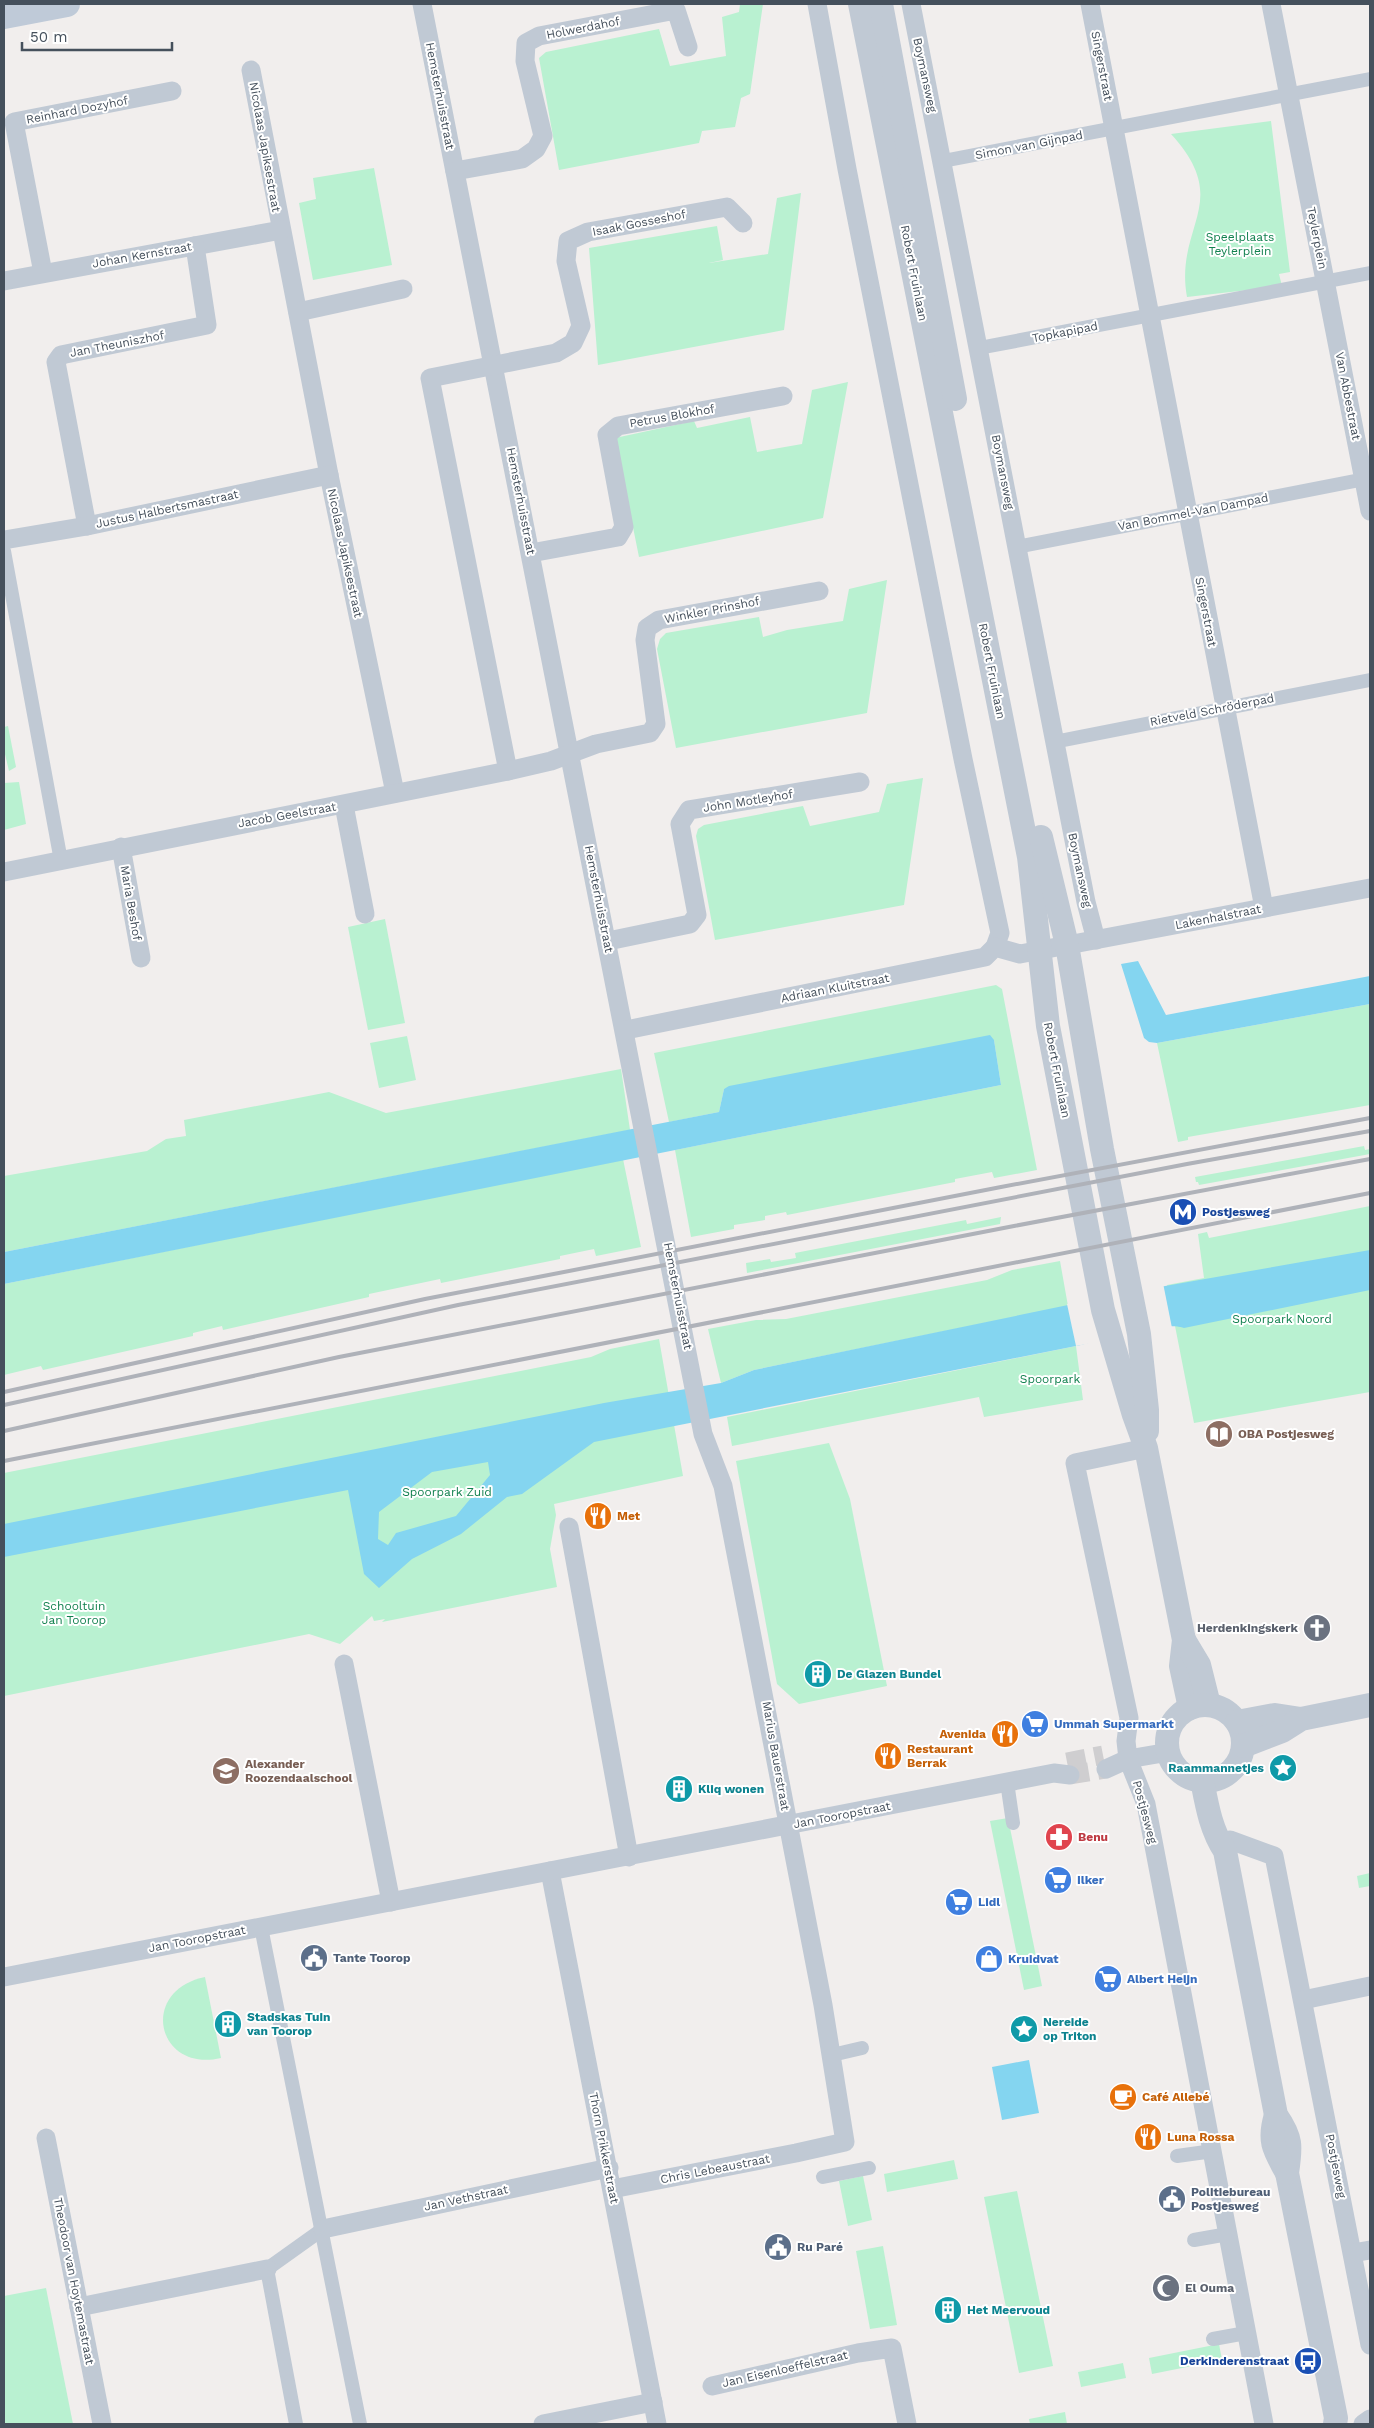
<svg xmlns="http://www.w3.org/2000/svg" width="1374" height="2428" font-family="'Work Sans',sans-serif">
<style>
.green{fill:#b9f1d1}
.water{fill:#84d5f0;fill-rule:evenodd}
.pier{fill:#f1eeed}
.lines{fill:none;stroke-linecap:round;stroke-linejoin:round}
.minor-tunnel{stroke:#cfced0;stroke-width:19;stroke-dasharray:19 9;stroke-linecap:butt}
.pedestrian{stroke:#c0c9d4;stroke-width:14}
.minor{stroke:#c0c9d4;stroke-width:19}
.tertiary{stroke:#c0c9d4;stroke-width:24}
.secondary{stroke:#bfcad8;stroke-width:26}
.rail{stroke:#afb2b9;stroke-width:4}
.labels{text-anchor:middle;stroke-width:4;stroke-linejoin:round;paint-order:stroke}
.street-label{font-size:12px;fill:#45505c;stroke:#fff}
.park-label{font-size:12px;fill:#12814f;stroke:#fff}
.transit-label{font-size:12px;font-weight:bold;fill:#164399;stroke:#fff;text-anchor:start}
.education-label{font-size:12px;font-weight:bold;fill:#785e54;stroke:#fff;text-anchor:start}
.food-label{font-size:12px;font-weight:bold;fill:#c56008;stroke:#fff;text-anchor:start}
.worship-label{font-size:12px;font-weight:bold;fill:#5b616d;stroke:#fff;text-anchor:end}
.culture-label{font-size:12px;font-weight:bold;fill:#0d838f;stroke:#fff;text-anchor:start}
.shop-label{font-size:12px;font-weight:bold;fill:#366cbe;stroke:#fff;text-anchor:start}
.health-label{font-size:12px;font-weight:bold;fill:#be3a42;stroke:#fff;text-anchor:start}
.service-label{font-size:12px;font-weight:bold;fill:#4e5e75;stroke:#fff;text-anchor:start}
</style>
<rect width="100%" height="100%" fill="#f1eeed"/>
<g class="green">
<path d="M740 4H763L750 94 741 98 735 127 702 131 699 143 559 170 539 58 546 52 659 29 670 66 726 56 722 17 739 12Z"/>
<path d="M1271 121 1290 272 1279 274 1282 286 1187 297C1174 225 1234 203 1171 134Z"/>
<path d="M374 168 392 265 313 280 299 203 316 199 313 178Z"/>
<path d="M801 193 784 330 598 365 589 248 717 226 723 260 709 263 768 254 777 198Z"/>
<path d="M848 382 823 518 639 557 615 438 694 421 697 428 750 417 757 452 802 444 812 390Z"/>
<path d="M887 580 867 713 676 748 657 649 660 639 666 633 759 617 763 637 787 630 843 621 849 589Z"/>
<path d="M8 726 16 767 9 771 4 750V727Z"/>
<path d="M923 778 904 905 715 940 696 836 698 829 704 825 803 806 810 826 879 812 887 784Z"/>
<path d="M19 782 26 824 4 830V783Z"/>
<path d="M385 919 405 1023 368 1030 348 927Z"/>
<path d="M996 985 1002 989 1037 1170 994 1178 992 1172 955 1179V1182L787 1215 786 1212 765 1216V1220L734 1225V1229L691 1237 675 1150 1001 1085 994 1040 724 1089 719 1112 669 1122 654 1053Z"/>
<path d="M1370 1004V1105L1188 1137V1140L1178 1142 1157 1043Z"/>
<path d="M407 1036 416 1080 379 1088 370 1043Z"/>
<path d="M621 1069 630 1130 4 1252V1176L147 1151 166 1139 186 1136 184 1120 329 1092 386 1113Z"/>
<path d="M1364 1146 1365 1150 1370 1149V1154L1199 1185 1198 1182H1196L1195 1177Z"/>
<path d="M623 1159 641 1247 596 1256 594 1249 560 1256V1259L441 1283 440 1279 369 1294V1297L223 1330 222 1326 193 1333V1336L43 1370 41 1366 4 1375V1284Z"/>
<path d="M1370 1206V1392L1194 1423 1167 1285 1204 1278 1198 1234 1207 1232 1209 1238Z"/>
<path d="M1001 1217 1000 1224 747 1273 746 1263 770 1259 771 1262 796 1258 795 1253 966 1220 967 1224Z"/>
<path d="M1060 1261 1068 1306 754 1370 721 1383 708 1329 756 1320 786 1319 987 1280 1012 1270Z"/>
<path d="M659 1339 683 1476 554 1504 556 1515 550 1549 557 1587 382 1622 385 1619 374 1621 372 1616 340 1644 309 1634 4 1696V1473L591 1357 610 1349Z"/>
<path d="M1076 1346 1083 1400 984 1417 979 1397 732 1446 727 1417Z"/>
<path d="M829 1443 850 1499 887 1686 799 1704 777 1684 736 1461Z"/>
<path d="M1008 1818 1042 1986 1024 1990 990 1821Z"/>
<path d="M1370 1873V1886L1359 1888 1357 1876Z"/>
<path d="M205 1977 221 2058C157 2073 138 1991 205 1977Z"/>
<path d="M954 2160 958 2179 887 2192 884 2174Z"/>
<path d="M863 2176 872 2220 848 2226 839 2181Z"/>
<path d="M1017 2191 1053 2366 1019 2373 984 2197Z"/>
<path d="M883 2246 897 2325 870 2329 856 2251Z"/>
<path d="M46 2288 73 2424H4V2296Z"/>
<path d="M1219 2344 1222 2360 1152 2374 1149 2358Z"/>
<path d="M1123 2363 1126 2378 1081 2387 1078 2372Z"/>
<path d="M1065 2412 1067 2424H1030L1029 2419Z"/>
</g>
<g class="water">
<path d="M1138 961 1166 1015 1370 976V1004L1157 1043 1149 1042 1144 1038 1121 964Z"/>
<path d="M990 1035 994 1040 1001 1085 4 1284V1252L719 1112 724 1089 729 1086Z"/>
<path d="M1370 1250V1290L1184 1328C1165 1320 1099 1341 1076 1346L594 1442 522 1494 507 1497 461 1534 412 1559 379 1588 364 1574 348 1490 4 1557V1524L604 1403 721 1383 754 1370 1131 1292ZM488 1462 490 1475 456 1516 396 1533 388 1545 378 1539 379 1512 432 1472Z"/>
<path d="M1029 2060 1039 2113 1002 2120 992 2067Z"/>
</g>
<path class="pier" d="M1163 1283 1172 1328 1076 1346 1067 1304Z"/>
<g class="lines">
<g class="minor-tunnel">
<path d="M1067 1762 1103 1755"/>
<path d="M1070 1775 1106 1769"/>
</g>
<g class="pedestrian">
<path d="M943 161 1370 79"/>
<path d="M979 348 1370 273"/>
<path d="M1017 547 1370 478"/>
<path d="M4 551 61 861"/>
<path d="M1054 742 1370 680"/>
<path d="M1007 1782 1013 1823"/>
<path d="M261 1927 360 2424"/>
<path d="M832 2055 862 2048"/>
<path d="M1177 2156 1213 2151"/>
<path d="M823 2177 869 2168"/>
<path d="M1194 2240 1228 2234"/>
<path d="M1213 2339 1246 2333"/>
<path d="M296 2424 267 2269 323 2229"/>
</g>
<g class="minor">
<path d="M422 4 703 1434 723 1486 823 2005 845 2142 796 2153 612 2189"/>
<path d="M817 4 847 169 963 759 1000 933 995 947"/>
<path d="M911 4 1086 902 1096 940"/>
<path d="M1090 4 1264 908"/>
<path d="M1271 4 1370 511"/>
<path d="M251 70 329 475 395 793"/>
<path d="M455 171 522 159 536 149 543 136 525 61 526 43 539 36 676 10 688 47"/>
<path d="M43 273 14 122 172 91"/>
<path d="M4 281 281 230"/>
<path d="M298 312 403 289"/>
<path d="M87 526 56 362 61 355 207 325 195 246"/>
<path d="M4 540 87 526 329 475"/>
<path d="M531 553 618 537 624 527 607 435 618 426 783 396"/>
<path d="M508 771 430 378 556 353 573 343 581 326 566 261 568 241 588 232 727 207 743 223"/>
<path d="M344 805 365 914"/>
<path d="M121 847 141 958"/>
<path d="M4 872 508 771 551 761 596 744 650 733 656 724 645 640 647 628 659 620 819 591"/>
<path d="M608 941 690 924 697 915 680 824 689 810 860 782"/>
<path d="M626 1030 985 957 995 947 1020 954 1370 888"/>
<path d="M1146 1448 1075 1463 1129 1718 1126 1741 1128 1759 1146 1804 1264 2424"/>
<path d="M569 1527 629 1857"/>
<path d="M344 1664 391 1902"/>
<path d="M1106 1769 1128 1759 1169 1752"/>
<path d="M1230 1840 1274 1856 1370 2345"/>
<path d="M550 1871 657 2424"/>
<path d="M4 1977 1054 1773 1070 1775"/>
<path d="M1303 2000 1370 1986"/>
<path d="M46 2138 102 2424"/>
<path d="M323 2229 609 2168"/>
<path d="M1353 2253 1370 2250"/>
<path d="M79 2307 267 2269"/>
<path d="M712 2386 858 2353 892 2348 907 2424"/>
<path d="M543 2424 653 2402"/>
<path d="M1363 2424 1370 2419"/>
</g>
<g class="tertiary">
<path d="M860 4 1029 857 1048 1026 1103 1310 1134 1415 1146 1448 1184 1640 1181 1666 1190 1708"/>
<path d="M881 4 955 399"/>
<path d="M1041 837 1067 945 1102 1149 1139 1334 1147 1410V1431"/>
<path d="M1184 1640 1199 1665 1209 1705"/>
<circle cx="1205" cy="1743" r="38"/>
<path d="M1237 1722 1275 1715 1301 1719"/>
<path d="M1243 1746 1282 1731 1301 1719 1370 1705"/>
<path d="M1202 1780C1207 1806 1211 1830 1225 1851L1276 2115C1292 2138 1291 2146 1287 2173L1336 2418 1335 2424"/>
<path d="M1276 2115C1268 2141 1274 2150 1287 2173"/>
</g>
<path class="secondary" d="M4 16 67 4"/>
<g class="rail">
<path d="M4 1392 425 1299 1001 1187 1370 1118"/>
<path d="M4 1405 458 1305 1187 1164 1370 1131"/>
<path d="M4 1431 339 1357 1014 1226 1370 1159"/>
<path d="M4 1461 1370 1193"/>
</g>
</g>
<defs>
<symbol id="metro-disc" viewBox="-11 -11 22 22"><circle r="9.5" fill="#1a4fb4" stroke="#fff"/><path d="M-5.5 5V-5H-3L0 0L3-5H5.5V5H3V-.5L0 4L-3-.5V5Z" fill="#fff"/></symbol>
<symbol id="library-disc" viewBox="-11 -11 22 22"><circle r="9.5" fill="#8d6e63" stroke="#fff"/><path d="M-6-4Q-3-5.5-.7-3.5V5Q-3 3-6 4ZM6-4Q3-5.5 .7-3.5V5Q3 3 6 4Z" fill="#fff"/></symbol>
<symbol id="restaurant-disc" viewBox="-11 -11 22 22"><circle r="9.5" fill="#e8710a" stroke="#fff"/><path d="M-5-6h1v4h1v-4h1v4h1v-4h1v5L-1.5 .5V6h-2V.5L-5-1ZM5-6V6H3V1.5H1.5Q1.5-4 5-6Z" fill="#fff"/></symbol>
<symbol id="church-disc" viewBox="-11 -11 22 22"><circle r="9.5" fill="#6b7280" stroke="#fff"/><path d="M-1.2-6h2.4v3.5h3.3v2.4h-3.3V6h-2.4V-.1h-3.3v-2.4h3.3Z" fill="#fff"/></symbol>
<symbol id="building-disc" viewBox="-11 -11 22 22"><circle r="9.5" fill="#0f9aa8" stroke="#fff"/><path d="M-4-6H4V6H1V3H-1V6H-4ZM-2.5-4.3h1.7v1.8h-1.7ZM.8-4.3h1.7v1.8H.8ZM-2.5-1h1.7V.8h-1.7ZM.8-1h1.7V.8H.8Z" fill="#fff"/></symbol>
<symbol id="supermarket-disc" viewBox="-11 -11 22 22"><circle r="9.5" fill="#3f7fe0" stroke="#fff"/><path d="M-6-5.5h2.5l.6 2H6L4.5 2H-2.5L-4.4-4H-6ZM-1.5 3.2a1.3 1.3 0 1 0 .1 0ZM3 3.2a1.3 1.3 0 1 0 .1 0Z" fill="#fff"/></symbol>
<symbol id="sight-disc" viewBox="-11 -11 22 22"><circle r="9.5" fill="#0f9aa8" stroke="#fff"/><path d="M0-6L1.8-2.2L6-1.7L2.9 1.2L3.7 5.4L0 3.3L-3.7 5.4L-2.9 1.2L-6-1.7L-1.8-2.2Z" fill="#fff"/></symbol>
<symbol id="school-disc" viewBox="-11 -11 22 22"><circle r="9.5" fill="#8d6e63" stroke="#fff"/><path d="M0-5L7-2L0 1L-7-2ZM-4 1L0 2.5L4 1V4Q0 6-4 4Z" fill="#fff"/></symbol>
<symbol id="pharmacy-disc" viewBox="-11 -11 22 22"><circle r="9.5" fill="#e0444e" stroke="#fff"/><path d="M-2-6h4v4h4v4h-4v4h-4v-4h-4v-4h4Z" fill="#fff"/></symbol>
<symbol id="civic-disc" viewBox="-11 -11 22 22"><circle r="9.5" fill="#5c6f8a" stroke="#fff"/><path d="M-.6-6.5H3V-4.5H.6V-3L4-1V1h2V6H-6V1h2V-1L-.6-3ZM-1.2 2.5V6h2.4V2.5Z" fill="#fff"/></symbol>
<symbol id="shop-disc" viewBox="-11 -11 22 22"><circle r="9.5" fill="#3f7fe0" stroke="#fff"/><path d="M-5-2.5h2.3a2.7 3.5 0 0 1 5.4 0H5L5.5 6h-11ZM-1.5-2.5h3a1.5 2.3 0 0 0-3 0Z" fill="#fff"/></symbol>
<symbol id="cafe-disc" viewBox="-11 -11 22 22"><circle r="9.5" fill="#e8710a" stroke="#fff"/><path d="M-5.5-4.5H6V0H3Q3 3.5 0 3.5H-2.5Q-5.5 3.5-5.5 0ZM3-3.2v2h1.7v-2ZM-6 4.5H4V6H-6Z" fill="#fff"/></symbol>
<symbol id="mosque-disc" viewBox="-11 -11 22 22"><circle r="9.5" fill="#6b7280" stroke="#fff"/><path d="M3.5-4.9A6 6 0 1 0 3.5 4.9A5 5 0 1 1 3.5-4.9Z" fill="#fff"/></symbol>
<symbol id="bus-disc" viewBox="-11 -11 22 22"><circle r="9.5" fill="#1a4fb4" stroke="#fff"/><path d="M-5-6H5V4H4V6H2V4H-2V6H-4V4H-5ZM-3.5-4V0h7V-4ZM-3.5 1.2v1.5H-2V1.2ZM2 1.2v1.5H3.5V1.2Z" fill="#fff"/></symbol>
</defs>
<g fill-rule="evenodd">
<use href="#metro-disc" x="1167" y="1196" width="32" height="32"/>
<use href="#library-disc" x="1203" y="1418" width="32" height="32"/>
<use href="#restaurant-disc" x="582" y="1500" width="32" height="32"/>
<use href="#church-disc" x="1301" y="1612" width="32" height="32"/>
<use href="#building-disc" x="802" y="1658" width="32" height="32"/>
<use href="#supermarket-disc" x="1019" y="1708" width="32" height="32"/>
<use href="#restaurant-disc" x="989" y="1718" width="32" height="32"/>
<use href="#restaurant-disc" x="872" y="1740" width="32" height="32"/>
<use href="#sight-disc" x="1267" y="1752" width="32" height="32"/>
<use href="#school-disc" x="210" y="1755" width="32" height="32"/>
<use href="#building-disc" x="663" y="1773" width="32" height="32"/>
<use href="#pharmacy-disc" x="1043" y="1821" width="32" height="32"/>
<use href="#supermarket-disc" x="1042" y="1864" width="32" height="32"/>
<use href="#supermarket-disc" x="943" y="1886" width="32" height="32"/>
<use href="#civic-disc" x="298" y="1942" width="32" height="32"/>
<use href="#shop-disc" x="973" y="1943" width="32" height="32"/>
<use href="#supermarket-disc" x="1092" y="1963" width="32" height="32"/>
<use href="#building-disc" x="212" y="2008" width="32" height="32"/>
<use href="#sight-disc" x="1008" y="2013" width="32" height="32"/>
<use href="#cafe-disc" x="1107" y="2081" width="32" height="32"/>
<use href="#restaurant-disc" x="1132" y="2121" width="32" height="32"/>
<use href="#civic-disc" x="1156" y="2183" width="32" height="32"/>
<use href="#civic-disc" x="762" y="2231" width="32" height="32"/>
<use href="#mosque-disc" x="1150" y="2272" width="32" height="32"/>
<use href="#building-disc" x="932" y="2294" width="32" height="32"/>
<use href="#bus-disc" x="1292" y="2345" width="32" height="32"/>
</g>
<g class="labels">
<g class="street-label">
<text transform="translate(583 28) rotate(-11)" y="4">Holwerdahof</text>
<text transform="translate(1102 66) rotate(79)" y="4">Singerstraat</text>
<text transform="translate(925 75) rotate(78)" y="4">Boymansweg</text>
<text transform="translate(440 96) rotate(79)" y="4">Hemsterhuisstraat</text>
<text transform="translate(77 110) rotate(-11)" y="4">Reinhard Dozyhof</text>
<text transform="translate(1029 145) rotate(-11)" y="4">Simon van Gijnpad</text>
<text transform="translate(265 147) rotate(80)" y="4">Nicolaas Japiksestraat</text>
<text transform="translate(639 223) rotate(-11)" y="4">Isaak Gosseshof</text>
<text transform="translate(1317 238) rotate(79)" y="4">Teylerplein</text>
<text transform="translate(142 255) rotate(-10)" y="4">Johan Kernstraat</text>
<text transform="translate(914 273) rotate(79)" y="4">Robert Fruinlaan</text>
<text transform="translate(1065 332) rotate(-11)" y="4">Topkapipad</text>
<text transform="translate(117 344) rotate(-11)" y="4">Jan Theuniszhof</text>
<text transform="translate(1348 396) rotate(79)" y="4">Van Abbestraat</text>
<text transform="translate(672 416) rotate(-10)" y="4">Petrus Blokhof</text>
<text transform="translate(1003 472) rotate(79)" y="4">Boymansweg</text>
<text transform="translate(521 501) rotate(79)" y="4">Hemsterhuisstraat</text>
<text transform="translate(167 509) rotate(-12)" y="4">Justus Halbertsmastraat</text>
<text transform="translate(1193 512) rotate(-11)" y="4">Van Bommel-Van Dampad</text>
<text transform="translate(345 553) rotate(78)" y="4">Nicolaas Japiksestraat</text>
<text transform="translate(712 610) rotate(-11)" y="4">Winkler Prinshof</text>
<text transform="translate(1206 612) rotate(79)" y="4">Singerstraat</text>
<text transform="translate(992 671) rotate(79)" y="4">Robert Fruinlaan</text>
<text transform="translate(1212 710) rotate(-11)" y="4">Rietveld Schröderpad</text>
<text transform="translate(748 801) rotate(-9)" y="4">John Motleyhof</text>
<text transform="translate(287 815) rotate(-10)" y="4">Jacob Geelstraat</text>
<text transform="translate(1080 870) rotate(78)" y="4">Boymansweg</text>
<text transform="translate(599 899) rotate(79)" y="4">Hemsterhuisstraat</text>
<text transform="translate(131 903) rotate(80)" y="4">Maria Beshof</text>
<text transform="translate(1218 917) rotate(-11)" y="4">Lakenhalstraat</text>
<text transform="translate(835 988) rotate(-11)" y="4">Adriaan Kluitstraat</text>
<text transform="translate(1057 1070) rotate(79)" y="4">Robert Fruinlaan</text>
<text transform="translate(678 1296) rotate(79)" y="4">Hemsterhuisstraat</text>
<text transform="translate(776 1756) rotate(80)" y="4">Marius Bauerstraat</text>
<text transform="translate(1145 1812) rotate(75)" y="4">Postjesweg</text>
<text transform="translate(842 1815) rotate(-11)" y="4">Jan Tooropstraat</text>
<text transform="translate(197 1939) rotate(-11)" y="4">Jan Tooropstraat</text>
<text transform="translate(604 2148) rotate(79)" y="4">Thorn Prikkerstraat</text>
<text transform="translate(1336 2166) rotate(79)" y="4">Postjesweg</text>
<text transform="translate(715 2169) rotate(-11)" y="4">Chris Lebeaustraat</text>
<text transform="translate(466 2198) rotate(-12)" y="4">Jan Vethstraat</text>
<text transform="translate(74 2281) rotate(79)" y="4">Theodoor van Hoytemastraat</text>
<text transform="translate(785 2369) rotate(-13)" y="4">Jan Eisenloeffelstraat</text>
</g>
<g class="park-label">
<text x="1240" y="241">Speelplaats<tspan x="1240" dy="14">Teylerplein</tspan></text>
<text x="1282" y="1323">Spoorpark Noord</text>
<text x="1050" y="1383">Spoorpark</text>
<text x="447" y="1496">Spoorpark Zuid</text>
<text x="74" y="1610">Schooltuin<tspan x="74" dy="14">Jan Toorop</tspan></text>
</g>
<g class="transit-label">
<text x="1202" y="1216">Postjesweg</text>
<text x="1289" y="2365" text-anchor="end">Derkinderenstraat</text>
</g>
<g class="education-label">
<text x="1238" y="1438">OBA Postjesweg</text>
<text x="245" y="1768">Alexander<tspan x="245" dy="14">Roozendaalschool</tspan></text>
</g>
<g class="food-label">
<text x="617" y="1520">Met</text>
<text x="986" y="1738" text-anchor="end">Avenida</text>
<text x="907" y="1753">Restaurant<tspan x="907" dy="14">Berrak</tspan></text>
<text x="1142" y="2101">Café Allebé</text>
<text x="1167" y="2141">Luna Rossa</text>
</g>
<g class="worship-label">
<text x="1298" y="1632">Herdenkingskerk</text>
<text x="1185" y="2292" text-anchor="start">El Ouma</text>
</g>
<g class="culture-label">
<text x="837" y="1678">De Glazen Bundel</text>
<text x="1264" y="1772" text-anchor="end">Raammannetjes</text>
<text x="698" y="1793">Kliq wonen</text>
<text x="247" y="2021">Stadskas Tuin<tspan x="247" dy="14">van Toorop</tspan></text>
<text x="1043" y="2026">Nereide<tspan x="1043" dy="14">op Triton</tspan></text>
<text x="967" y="2314">Het Meervoud</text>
</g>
<g class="shop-label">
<text x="1054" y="1728">Ummah Supermarkt</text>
<text x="1077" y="1884">Ilker</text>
<text x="978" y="1906">Lidl</text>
<text x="1008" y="1963">Kruidvat</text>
<text x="1127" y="1983">Albert Heijn</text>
</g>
<g class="health-label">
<text x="1078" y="1841">Benu</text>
</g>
<g class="service-label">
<text x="333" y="1962">Tante Toorop</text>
<text x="1191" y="2196">Politiebureau<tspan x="1191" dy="14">Postjesweg</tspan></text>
<text x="797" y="2251">Ru Paré</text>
</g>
</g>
<rect width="1374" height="2428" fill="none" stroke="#45505c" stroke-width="10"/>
<path d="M22 42v8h150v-8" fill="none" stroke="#45505c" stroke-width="2.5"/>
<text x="30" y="42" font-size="15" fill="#45505c" stroke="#ffffff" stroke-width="4" paint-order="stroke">50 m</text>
</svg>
